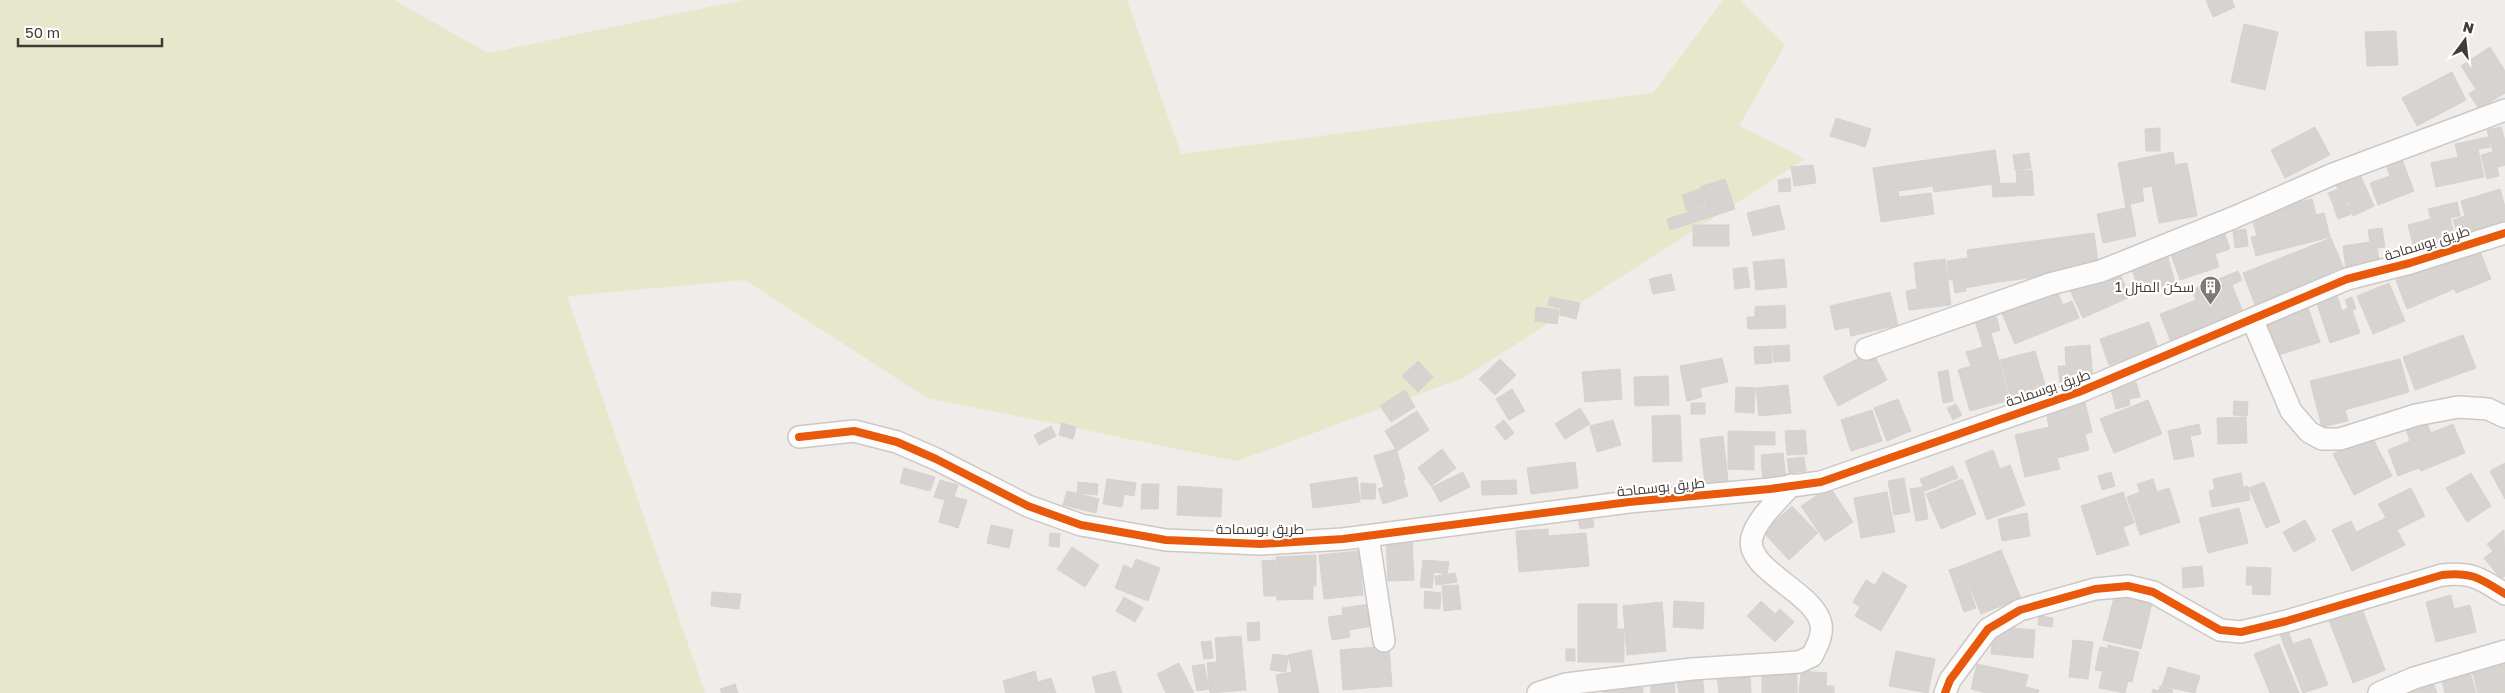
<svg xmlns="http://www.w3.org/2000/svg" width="2505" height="693" font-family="'Golos Text',Cairo,sans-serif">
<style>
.green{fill:#e5e8cb}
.building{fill:#d7d3d0;stroke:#d7d2cf}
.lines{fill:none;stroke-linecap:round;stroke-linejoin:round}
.minor-casing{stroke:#ccc8c5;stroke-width:24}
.minor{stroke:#fdfcfc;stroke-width:21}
.cycleway-casing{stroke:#fff;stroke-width:11}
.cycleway{stroke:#e8590c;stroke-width:8}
.labels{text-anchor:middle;stroke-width:4.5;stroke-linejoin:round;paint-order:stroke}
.street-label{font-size:14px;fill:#443a36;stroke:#fff}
.poi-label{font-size:14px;fill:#443a36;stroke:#fff;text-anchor:end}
</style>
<rect width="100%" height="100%" fill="#efece9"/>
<path class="green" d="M0 0H394L488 53 743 0H1127L1181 154 1653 93 1723 0H1740L1785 45 1739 126 1805 159 1463 378 1237 461 927 398 745 280 567 296 705 693H0Z"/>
<g class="building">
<path d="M2206 0H2232L2235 7 2213 17Z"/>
<path d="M2244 24 2278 32 2265 90 2231 82Z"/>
<path d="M2396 31 2398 65 2367 66 2365 32Z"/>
<path d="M2490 47 2505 71V93L2479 109 2469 94 2476 89 2461 66Z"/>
<path d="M2452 72 2466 100 2417 126 2402 98Z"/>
<path d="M1836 118 1871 129 1865 147 1830 136Z"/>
<path d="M2315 127 2330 155 2285 178 2271 150Z"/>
<path d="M2501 127 2505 141V165L2497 167 2499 176 2487 179 2481 155 2493 152 2487 130Z"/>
<path d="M2160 128V151H2146L2145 129Z"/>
<path d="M2488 137 2490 147 2478 149 2484 177 2436 187 2431 163 2458 157 2455 144Z"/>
<path d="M1995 150 2000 183 1934 192 1933 186 1898 191 1899 197 1931 193 1934 214 1881 222 1873 168Z"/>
<path d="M2173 152 2175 165 2187 163 2197 216 2159 223 2152 186 2142 188 2144 201 2130 204 2136 236 2103 243 2097 214 2126 208 2118 163Z"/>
<path d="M2029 153 2031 168 2015 170 2013 155Z"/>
<path d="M2401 157 2414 191 2378 205 2370 183 2390 176 2385 162Z"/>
<path d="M1813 165 1816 183 1794 186 1791 167Z"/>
<path d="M2032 170 2034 195 1993 197 1992 184 2017 183 2016 171Z"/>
<path d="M2358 170 2374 206 2353 216 2348 202 2335 209 2328 193 2338 189 2334 181Z"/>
<path d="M1790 178 1791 191 1779 192 1778 180Z"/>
<path d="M1725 179 1735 209 1670 230 1667 219 1707 206 1700 187Z"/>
<path d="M1700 189 1705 205 1687 211 1682 195Z"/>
<path d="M2500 189 2505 207V222L2458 235 2453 220 2465 216 2461 201Z"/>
<path d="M2312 199 2316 215 2324 213 2330 237 2256 256 2251 237 2257 236 2251 214Z"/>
<path d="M2457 202 2460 216 2450 218 2455 239 2414 249 2408 225 2431 219 2428 209Z"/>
<path d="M2347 204 2351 214 2338 219 2334 209Z"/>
<path d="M1779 205 1785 229 1753 236 1747 213Z"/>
<rect x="1693" y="225" width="36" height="21"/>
<path d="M2223 228 2230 249 2215 254 2219 267 2180 280 2168 246Z"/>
<path d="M2382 228 2385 247 2377 248 2380 266 2346 270 2343 246 2370 242 2368 230Z"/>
<path d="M2246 229 2248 246 2235 248 2233 231Z"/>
<path d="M2094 233 2099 269 1998 282 1965 288 1966 291 1955 293 1953 280H1949L1947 261 1968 258 1967 250Z"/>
<path d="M2331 238 2344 269 2255 305 2243 273Z"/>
<path d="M2476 242 2491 279 2456 293 2441 257Z"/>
<path d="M2167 254 2175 283 2139 293 2131 265Z"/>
<path d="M1784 259 1787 287 1756 290 1753 262Z"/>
<path d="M1945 259 1951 305 1909 310 1906 291 1917 289 1914 263Z"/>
<path d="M2443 262 2454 289 2407 309 2396 280Z"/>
<path d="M1747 267 1750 287 1735 289 1733 269Z"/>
<path d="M2117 267 2130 297 2083 318 2069 288Z"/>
<path d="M2238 271 2242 280 2232 285 2243 312 2171 342 2160 314 2196 300 2192 290Z"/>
<path d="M1671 274 1675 290 1653 294 1649 279Z"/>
<path d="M2389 283 2405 321 2373 334 2357 296Z"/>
<path d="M2348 287 2349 290 2337 295 2342 311 2348 308 2345 300 2352 297 2356 309 2352 310 2360 333 2330 343 2315 298Z"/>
<path d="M2056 289 2063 305 2072 301 2079 318 2015 344 2001 311Z"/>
<path d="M1890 292 1898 325 1851 336 1849 327 1835 330 1830 306Z"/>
<path d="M1550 297 1580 303 1576 319 1560 315 1561 308 1548 305Z"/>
<path d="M2305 299 2320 342 2276 356 2262 313Z"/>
<path d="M1785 305 1786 328 1748 329 1747 317H1755V307Z"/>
<path d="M1536 307 1559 310 1557 324 1535 321Z"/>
<path d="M1996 316 2000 330 1991 333 2010 400 1970 411 1958 370 1971 366 1966 352 1983 347 1975 321Z"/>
<path d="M2149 322 2158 348 2109 365 2100 339Z"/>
<path d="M2463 335 2476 368 2415 390 2403 357Z"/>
<path d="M1789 345 1790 361 1774 362 1773 346Z"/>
<path d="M2090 345 2093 380 2060 383 2058 366H2066L2065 347Z"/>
<path d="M1772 346V363L1755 364 1754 347Z"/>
<path d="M1872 351 1887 380 1838 406 1823 377Z"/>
<path d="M2035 351 2046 388 2011 398 2000 360Z"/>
<path d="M1722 358 1728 382 1700 388 1702 397 1687 401 1680 366Z"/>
<path d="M1500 359 1516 375 1495 395 1479 379Z"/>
<path d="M2400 359 2409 392 2345 410 2348 421 2322 427 2310 381Z"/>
<path d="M1418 361 1433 377 1418 392 1402 376Z"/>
<path d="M1620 369 1622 399 1585 402 1582 372Z"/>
<path d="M1948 370 1953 401 1943 403 1938 372Z"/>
<path d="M1668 376 1669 405 1635 406 1634 377Z"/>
<path d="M2136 382 2140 397 2129 399 2130 405 2116 409 2111 389Z"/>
<path d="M1788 385 1791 413 1759 416 1756 388Z"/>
<path d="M1736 387 1755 388 1754 413 1735 412Z"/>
<path d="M1512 389 1525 411 1509 420 1496 399Z"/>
<path d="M1405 390 1415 407 1391 422 1380 406Z"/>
<path d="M1898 399 1911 431 1887 441 1874 408Z"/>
<path d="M2148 400 2162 434 2114 453 2100 419Z"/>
<path d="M2234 401 2248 402 2247 416 2233 415Z"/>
<path d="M2085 402 2092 432 2085 434 2089 450 2057 458 2060 469 2025 477 2015 435 2049 427 2046 411Z"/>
<rect x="1691" y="403" width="14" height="11"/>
<path d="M1956 404 1962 415 1953 420 1947 408Z"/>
<path d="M1580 408 1590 424 1565 439 1555 424Z"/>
<path d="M1872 410 1882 441 1851 451 1841 420Z"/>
<path d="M1417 411 1429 430 1397 451 1385 431Z"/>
<path d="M1680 415 1682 461 1653 462 1652 416Z"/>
<path d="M2246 417 2247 443 2218 444 2217 418Z"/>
<path d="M2425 419 2431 433 2453 424 2465 453 2421 471 2419 468 2398 476 2388 450 2410 441 2405 427Z"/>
<path d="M1504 420 1514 433 1505 440 1495 427Z"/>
<path d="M1613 420 1621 445 1597 452 1590 426Z"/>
<path d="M1062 423 1076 427 1073 439 1059 435Z"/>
<path d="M2199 424 2201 434 2190 436 2194 456 2174 460 2168 431Z"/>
<path d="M1051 426 1056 436 1039 445 1034 435Z"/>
<path d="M1805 430 1807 454 1787 455 1785 431Z"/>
<path d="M1728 431 1775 432V445H1754V470L1728 469Z"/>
<path d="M2371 435 2392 476 2354 495 2333 454Z"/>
<path d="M1723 436 1728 481 1705 484 1700 439Z"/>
<path d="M1396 449 1405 479 1403 480 1408 496 1383 504 1378 489 1384 487 1374 456Z"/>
<path d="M1442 449 1456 468 1431 486 1418 468Z"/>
<path d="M1993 450 2000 469 2010 465 2025 505 1987 520 1965 461Z"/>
<path d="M1783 453 1786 480 1763 483 1761 455Z"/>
<path d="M1804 457 1806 471 1789 473 1787 459Z"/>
<path d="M1575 462 1578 488 1531 494 1527 468Z"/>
<path d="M2505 463V499L2490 471Z"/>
<path d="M1953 466 1958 478 1925 491 1920 479Z"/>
<path d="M904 468 935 477 930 491 900 483Z"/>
<path d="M1463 472 1470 487 1440 502 1432 487Z"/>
<path d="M2111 472 2115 486 2102 490 2098 476Z"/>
<path d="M2241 473 2243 487 2248 486 2250 500 2212 507 2209 491 2215 489 2213 479Z"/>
<path d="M2471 473 2491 506 2467 522 2446 488Z"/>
<path d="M1357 477 1360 502 1313 508 1310 484Z"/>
<path d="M1904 478 1910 512 1894 515 1888 481Z"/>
<path d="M1107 479 1136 483 1134 496 1124 494 1122 507 1103 504Z"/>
<path d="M1962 479 1976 514 1941 529 1926 494Z"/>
<path d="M2153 479 2157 492 2169 488 2180 522 2140 535 2127 497 2140 492 2137 484Z"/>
<path d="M940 480 958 485 954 497 967 500 958 528 939 522 945 500 934 497Z"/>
<path d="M1516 480 1517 494 1482 495 1481 481Z"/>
<path d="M1078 482 1098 484 1097 495 1077 493Z"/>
<path d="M2264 482 2280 522 2266 528 2249 488Z"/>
<path d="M1361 483 1376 484 1375 499H1361Z"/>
<path d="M1142 484H1159L1158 509H1141Z"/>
<path d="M1178 486 1222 489 1221 517 1177 515Z"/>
<path d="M1830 487 1853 522 1825 541 1801 506Z"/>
<path d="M1923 487 1928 519 1916 521 1910 489Z"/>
<path d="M2411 488 2425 516 2397 530 2405 545 2352 571 2332 530 2351 521 2356 532 2386 518 2378 504Z"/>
<path d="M1067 491 1099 499 1096 513 1063 505Z"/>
<path d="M1887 492 1895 532 1861 538 1854 498Z"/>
<path d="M2123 492 2134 523 2123 527 2129 545 2097 555 2081 506Z"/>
<path d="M1792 506 1818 533 1789 560 1763 532Z"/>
<path d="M2239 508 2248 543 2208 553 2199 518Z"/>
<path d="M1591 510 1594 527 1580 529 1577 513Z"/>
<path d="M2027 513 2030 536 2002 541 1998 519Z"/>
<path d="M2305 520 2316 540 2294 552 2283 532Z"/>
<path d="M991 525 1013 530 1009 548 987 543Z"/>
<path d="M1548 529V536L1586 533 1589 566 1519 572 1516 531Z"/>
<path d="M2504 530 2505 576 2501 579 2484 558 2493 551 2487 544Z"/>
<path d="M1050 533 1060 534 1059 547 1049 546Z"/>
<path d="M1412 539 1414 580 1388 581 1386 540Z"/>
<path d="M1072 547 1099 565 1085 587 1057 569Z"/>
<path d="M2001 550 2021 598 1981 614 1961 566Z"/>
<path d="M1359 551 1363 595 1324 599 1319 555Z"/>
<path d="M1316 555V586H1313V599L1277 600 1276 557Z"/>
<path d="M1136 559 1160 568 1148 601 1115 588 1124 565 1132 569Z"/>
<path d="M1275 560 1276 596H1264L1262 561Z"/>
<path d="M1423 560 1449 562 1447 574 1434 572 1432 588 1420 587Z"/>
<path d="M1961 566 1976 608 1964 612 1949 570Z"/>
<path d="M2202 566 2204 586 2183 588 2182 568Z"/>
<path d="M2247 567 2271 568 2270 595 2252 594 2253 585H2246Z"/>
<path d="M1883 572 1907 586 1881 631 1855 616 1860 607 1853 602 1866 580 1875 585Z"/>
<path d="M1455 573 1457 582 1436 585 1435 576Z"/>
<path d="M1458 585 1461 609 1444 611 1442 586Z"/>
<path d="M1425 591 1441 593 1440 609 1424 608Z"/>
<path d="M712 592 741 594 739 609 711 606Z"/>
<path d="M2115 594 2152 603 2141 649 2103 640Z"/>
<path d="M2451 595 2454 609 2470 605 2476 632 2436 642 2426 602Z"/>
<path d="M1124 597 1143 608 1135 622 1116 611Z"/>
<path d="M1674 601 1704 603 1703 629 1673 627Z"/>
<path d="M1761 601 1775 614 1780 609 1794 622 1775 642 1747 616Z"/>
<path d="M1662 602 1666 651 1627 655 1623 606Z"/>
<path d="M2360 603 2385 670 2353 683 2327 615Z"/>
<path d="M1370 604 1373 626 1349 630 1350 637 1332 640 1328 617 1343 615 1342 608Z"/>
<path d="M1578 604H1617V629H1624V662H1578Z"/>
<path d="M2039 616 2053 618 2052 627 2038 625Z"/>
<path d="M1259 622 1260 640 1248 641 1247 623Z"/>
<path d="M1994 626 2035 630 2033 658 1991 654Z"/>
<path d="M2288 631 2293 644 2310 638 2328 685 2303 693 2280 635Z"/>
<path d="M1241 636 1246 690 1210 693 1207 663 1217 662 1215 638Z"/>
<path d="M2073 640 2093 642 2088 679 2069 677Z"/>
<path d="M1211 641 1213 658 1204 659 1201 642Z"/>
<path d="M2279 644 2299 693H2270L2254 654Z"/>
<path d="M2108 645 2139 652 2132 682 2128 681 2125 693 2099 688Z"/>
<path d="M1389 646 1392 686 1343 690 1340 650Z"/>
<path d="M2100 647 2106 648 2102 671 2095 670Z"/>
<rect x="1566" y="649" width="9" height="12"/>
<path d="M1311 650 1319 693H1279L1276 675 1292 672 1288 655Z"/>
<path d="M1896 651 1935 659 1928 693 1889 686Z"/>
<path d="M1273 654 1288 656 1286 672 1270 670Z"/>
<path d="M2505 655V693H2478L2470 664Z"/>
<path d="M1179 663 1194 693H1166L1157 674Z"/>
<path d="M1204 664 1209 689 1197 691 1192 666Z"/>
<path d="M1977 664 2028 675 2025 687 2039 690 2038 693H1986L1971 689Z"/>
<path d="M2468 665 2476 693H2445L2440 674Z"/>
<path d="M2168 667 2200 676 2195 693 2162 686Z"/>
<path d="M1750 670 1751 693H1719L1717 673Z"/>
<path d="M1035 671 1038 682 1051 678 1056 693H1006L1003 681Z"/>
<path d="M1115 671 1122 693H1096L1092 677Z"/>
<path d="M1801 671 1827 673 1826 686H1834V693H1799Z"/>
<rect x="1762" y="672" width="35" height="21"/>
<path d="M1702 673 1704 693H1679L1676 677Z"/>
<path d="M2430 675 2437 693H2389Z"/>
<path d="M1650 677H1674L1675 693H1651Z"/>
<path d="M1642 682 1643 693H1603V685Z"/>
<path d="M735 684 738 693H722L720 689Z"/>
<path d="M2160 686 2173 690 2172 693H2152L2153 689 2159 691Z"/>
</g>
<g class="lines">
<defs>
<g id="minor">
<path d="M2252 319 2291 411 2309 432 2322 439H2340L2416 415 2458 407 2488 409 2505 417"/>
<path d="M1866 349 2050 284 2101 271 2235 217 2333 174 2505 110"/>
<path d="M799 437 854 431 897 442 936 459 1028 506 1081 525 1166 540 1261 544 1343 539 1629 502 1770 489 1821 482 2079 392 2347 279 2410 263 2505 233"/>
<path d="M1368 536 1384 641"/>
<path d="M1538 693 1566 684 1692 669 1799 662 1812 656C1817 646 1823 636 1821 624 1815 592 1743 569 1752 537 1758 517 1778 501 1791 485"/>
<path d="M1945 693 1950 680 1988 629 2020 610 2095 589 2128 586 2153 592 2220 630 2241 632 2287 621 2442 575C2472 572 2480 578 2505 594"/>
<path d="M2379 693 2414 678 2505 651"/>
</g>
</defs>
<use href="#minor" class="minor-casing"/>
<use href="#minor" class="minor"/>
<defs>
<g id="cycleway">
<path d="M799 437 854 431 897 442 936 459 1028 506 1081 525 1166 540 1261 544 1343 539 1629 502 1770 489 1821 482 2079 392 2347 279 2410 263 2505 233"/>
<path d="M1945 693 1950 680 1988 629 2020 610 2095 589 2128 586 2153 592 2220 630 2241 632 2287 621 2442 575C2472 572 2480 578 2505 594"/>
</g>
</defs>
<use href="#cycleway" class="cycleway-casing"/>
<use href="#cycleway" class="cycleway"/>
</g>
<defs>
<symbol id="building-pin" viewBox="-11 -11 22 30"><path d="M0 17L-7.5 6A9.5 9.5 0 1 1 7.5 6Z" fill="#807875" stroke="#fff"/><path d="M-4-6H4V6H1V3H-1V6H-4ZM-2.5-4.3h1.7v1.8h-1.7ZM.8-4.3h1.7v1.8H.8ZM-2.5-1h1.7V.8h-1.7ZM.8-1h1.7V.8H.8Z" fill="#fff"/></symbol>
</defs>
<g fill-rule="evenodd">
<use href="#building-pin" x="2198" y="274" width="25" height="34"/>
</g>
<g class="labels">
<g class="street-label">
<text transform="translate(2427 243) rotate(-17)" y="5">طريق بوسماحة</text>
<text transform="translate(2048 388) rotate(-19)" y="5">طريق بوسماحة</text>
<text transform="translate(1661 487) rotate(-6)" y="5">طريق بوسماحة</text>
<text x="1260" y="534">طريق بوسماحة</text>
</g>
<g class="poi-label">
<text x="2194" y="292">سكن المنزل 1</text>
</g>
</g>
<g transform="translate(2465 40) rotate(15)" stroke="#ffffff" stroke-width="4" paint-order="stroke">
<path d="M0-4L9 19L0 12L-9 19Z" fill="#443a36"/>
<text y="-8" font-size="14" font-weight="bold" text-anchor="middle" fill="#443a36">N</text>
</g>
<path d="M18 38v8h144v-8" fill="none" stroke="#443a36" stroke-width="2.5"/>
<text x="25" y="38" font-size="15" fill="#443a36" stroke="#ffffff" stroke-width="4" paint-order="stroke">50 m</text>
</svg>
